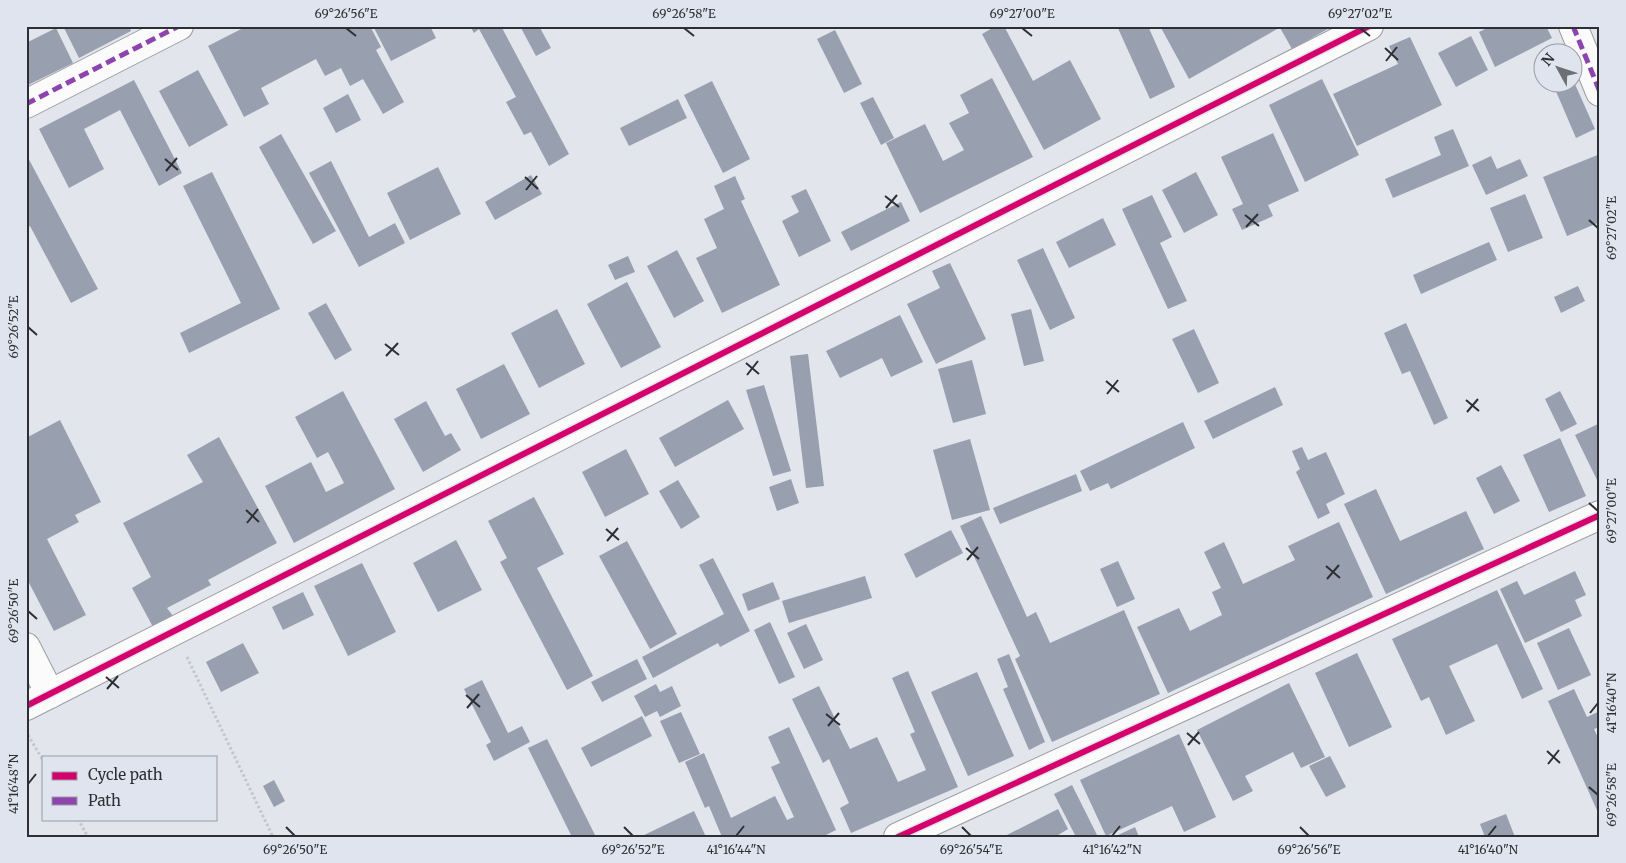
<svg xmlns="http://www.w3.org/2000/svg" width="1626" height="863" font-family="Merriweather,serif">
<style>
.building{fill:#989faf}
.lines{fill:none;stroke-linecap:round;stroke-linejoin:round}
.minor-casing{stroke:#9c9ea3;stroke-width:30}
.path{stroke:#c6c6c9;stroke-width:3;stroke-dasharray:2.5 2.5;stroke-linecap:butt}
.minor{stroke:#fbfbfc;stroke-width:28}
.quiet{stroke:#8e44ad;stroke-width:5;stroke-dasharray:10 5;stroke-linecap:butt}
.cycleway-casing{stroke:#dfe4ef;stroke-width:9}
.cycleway{stroke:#d6006c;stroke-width:6}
.ticks{fill:none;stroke:#2e2f34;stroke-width:2}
.neatline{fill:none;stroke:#2e2f34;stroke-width:2}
.ticks-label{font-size:12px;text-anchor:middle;fill:#2e2f34}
</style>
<rect width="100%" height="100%" fill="#e2e5ec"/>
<g class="building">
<path d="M63 26H129L131 31 79 58Z"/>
<path d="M247 26H370L381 47 376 50 404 102 383 114 363 79 350 86 341 68 325 76 316 59 261 88 269 104 244 117 208 46Z"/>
<path d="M373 26H430L436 38 391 61Z"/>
<path d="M470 26H501L569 154 549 166 531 132 524 135 506 102 516 97 479 29 474 33Z"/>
<path d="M525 26H539L551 48 536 56 521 28Z"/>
<path d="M996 26H1004L1033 81 1070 60 1101 119 1044 150 982 34Z"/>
<path d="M1117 26H1148L1175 87 1150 99Z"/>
<path d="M1160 26H1278L1279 28 1189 79Z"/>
<path d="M1279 26H1333L1292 49Z"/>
<path d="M1491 26H1546L1552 38 1495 67 1479 32Z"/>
<path d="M56 28 73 63 26 86V43Z"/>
<path d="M835 30 862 84 844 93 817 39Z"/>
<path d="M1471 36 1488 70 1456 87 1438 53Z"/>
<path d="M1410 37 1442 105 1357 146 1333 94 1398 64 1389 46Z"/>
<path d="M198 70 228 125 189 147 159 91Z"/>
<path d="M992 78 1033 157 920 213 886 143 925 124 943 161 964 150 949 123 969 113 960 95Z"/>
<path d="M1322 79 1359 155 1305 182 1269 105Z"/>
<path d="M134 80 182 173 159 186 120 110 84 129 104 169 69 188 39 129Z"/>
<path d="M712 81 750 159 723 173 684 95Z"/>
<path d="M1552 82H1574L1595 129 1576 138Z"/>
<path d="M348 94 361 120 336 133 323 108Z"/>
<path d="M873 97 894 138 881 145 860 103Z"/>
<path d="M678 99 687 118 629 146 620 128Z"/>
<path d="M1453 129 1469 166 1393 198 1385 179 1441 155 1434 137Z"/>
<path d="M1273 133 1299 191 1268 205 1273 216 1242 230 1232 209 1243 204 1221 157Z"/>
<path d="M281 134 336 231 313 244 259 147Z"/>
<path d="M26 154 98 289 71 303 30 226 26 229Z"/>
<path d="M1600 154V222L1567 236 1543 177Z"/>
<path d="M1491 156 1497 169 1520 159 1528 176 1486 195 1472 165Z"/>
<path d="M331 161 369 237 395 223 405 243 359 267 309 173Z"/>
<path d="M438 167 461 214 410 240 387 193Z"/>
<path d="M212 172 280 309 189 353 180 333 241 303 183 186Z"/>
<path d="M1196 172 1218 215 1184 233 1162 190Z"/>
<path d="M531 175 542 194 495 220 485 202Z"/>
<path d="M735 176 745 199 741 201 780 285 722 313 696 258 717 248 704 219 724 209 714 186Z"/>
<path d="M806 189 831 241 799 257 782 221 799 212 791 196Z"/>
<path d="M1525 194 1543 238 1508 252 1490 208Z"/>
<path d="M1152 195 1172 237 1160 243 1187 301 1168 309 1122 209Z"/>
<path d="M901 202 910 221 851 251 841 232Z"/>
<path d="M1103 218 1116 245 1069 268 1056 242Z"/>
<path d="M1489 242 1497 260 1421 294 1413 275Z"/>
<path d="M1043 248 1075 318 1050 330 1017 260Z"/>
<path d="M677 250 704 301 674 318 647 266Z"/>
<path d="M628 256 635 272 615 280 608 265Z"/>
<path d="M950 263 986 339 936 364 907 304 940 288 932 271Z"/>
<path d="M627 282 661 347 621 368 587 304Z"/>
<path d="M1578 286 1585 301 1561 313 1554 297Z"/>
<path d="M326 303 352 350 335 360 308 313Z"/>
<path d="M557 309 585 364 539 388 511 333Z"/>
<path d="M1031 309 1044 361 1024 366 1011 314Z"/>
<path d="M900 315 923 362 891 377 882 358 840 378 826 351Z"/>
<path d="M1406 323 1448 418 1434 425 1410 371 1402 374 1384 333Z"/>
<path d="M1194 329 1219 383 1198 393 1172 339Z"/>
<path d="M808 354 824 486 806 488 790 356Z"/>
<path d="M972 360 986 414 953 423 938 369Z"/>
<path d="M504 364 530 414 481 439 456 389Z"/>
<path d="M764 385 791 471 773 476 746 390Z"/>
<path d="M1275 387 1283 405 1213 439 1204 421Z"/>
<path d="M343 391 395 489 294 543 265 486 311 462 326 492 344 483 328 452 317 458 295 417Z"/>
<path d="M1560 391 1577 424 1561 432 1545 399Z"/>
<path d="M728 400 744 429 675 467 659 438Z"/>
<path d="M426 401 445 436 451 433 461 450 423 472 394 419Z"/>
<path d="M60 420 101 502 75 515 79 522 47 539 86 615 54 631 26 577V438Z"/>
<path d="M1183 422 1195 448 1111 489 1108 483 1090 491 1080 471Z"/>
<path d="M1600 423V486L1575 435Z"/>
<path d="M219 437 277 543 208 580 211 585 167 608 173 616 153 627 132 588 151 577 123 523 203 482 187 455Z"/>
<path d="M1560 438 1586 496 1549 512 1523 455Z"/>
<path d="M970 439 990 510 952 520 933 450Z"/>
<path d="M1302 447 1308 460 1326 452 1345 494 1326 504 1330 513 1318 519 1296 472 1300 469 1292 451Z"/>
<path d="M626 449 649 494 605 517 582 472Z"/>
<path d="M1501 465 1520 501 1494 514 1476 478Z"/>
<path d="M1076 474 1082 491 1000 524 993 508Z"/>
<path d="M791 479 799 503 777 511 769 487Z"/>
<path d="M678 480 700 517 681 529 659 491Z"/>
<path d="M1376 489 1400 541 1466 511 1484 549 1386 594 1344 504Z"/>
<path d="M534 497 564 554 537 568 593 676 567 690 500 562 507 558 488 521Z"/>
<path d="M981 516 1027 617 1036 612 1050 643 1124 610 1160 694 1052 742 1015 659 1020 656 960 526Z"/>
<path d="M1339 522 1373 597 1168 693 1137 627 1179 608 1190 631 1222 615 1212 592 1221 588 1204 552 1224 542 1243 584 1295 560 1288 546Z"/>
<path d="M951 530 963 553 916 578 904 554Z"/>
<path d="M456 540 482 590 438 612 413 563Z"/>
<path d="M627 541 677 634 650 649 599 556Z"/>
<path d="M713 558 750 631 720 647 718 643 653 678 642 657 724 614 699 565Z"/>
<path d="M1118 561 1135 599 1117 607 1100 569Z"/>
<path d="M362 563 396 632 348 656 314 586Z"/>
<path d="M1575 571 1586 595 1575 600 1582 616 1525 643 1500 589 1517 581 1524 595Z"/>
<path d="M865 576 872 598 789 623 782 601Z"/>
<path d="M773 582 780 599 748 611 742 594Z"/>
<path d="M1497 590 1543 689 1522 699 1497 644 1449 666 1475 721 1446 735 1429 697 1421 701 1392 639Z"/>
<path d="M303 592 314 615 283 630 272 607Z"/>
<path d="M770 622 795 677 779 684 754 630Z"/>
<path d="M806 624 823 660 804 669 787 633Z"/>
<path d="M1569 628 1591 675 1558 690 1537 643Z"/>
<path d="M243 643 259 673 221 692 206 662Z"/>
<path d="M1357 653 1392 727 1349 747 1315 673Z"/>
<path d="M1009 654 1045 742 1029 750 1003 689 1008 687 997 659Z"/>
<path d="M637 659 647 679 602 702 591 682Z"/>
<path d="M908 671 958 787 851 833 840 808 849 803 829 759 823 763 792 699 819 686 850 749 877 737 898 782 926 770 910 734 915 732 892 678Z"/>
<path d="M977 672 1014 756 968 776 931 692Z"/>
<path d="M482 680 508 733 522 726 530 742 494 761 486 745 491 742 464 689Z"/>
<path d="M1289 683 1325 757 1301 768 1293 752 1245 776 1253 791 1233 801 1197 730Z"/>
<path d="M656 684 660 692 672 686 681 706 660 717 657 711 645 717 634 696Z"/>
<path d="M1574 689 1587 717 1600 711V727L1594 729 1600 742V817L1548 701Z"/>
<path d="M681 712 700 754 679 763 660 721Z"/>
<path d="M642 716 652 736 591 767 581 748Z"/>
<path d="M789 727 836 830 822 837H722L709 806 705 808 685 762 704 753 731 818 775 796 787 820 794 817 771 767 780 763 768 737Z"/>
<path d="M1179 734 1216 817 1184 832 1172 806 1106 836 1080 780Z"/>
<path d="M547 739 596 837H572L528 748Z"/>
<path d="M1330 756 1346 787 1326 797 1309 766Z"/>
<path d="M274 780 285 801 274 807 263 786Z"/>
<path d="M1072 785 1098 837H1076L1054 794Z"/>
<path d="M1058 809 1068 829 1055 837H1003Z"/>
<path d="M694 811 706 837H640Z"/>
<path d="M1506 814 1515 837H1485L1480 824Z"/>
<path d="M1135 827 1139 837H1114Z"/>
</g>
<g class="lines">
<defs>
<g id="minor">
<path d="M1573 26 1600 92"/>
<path d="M26 104 179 26"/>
<path d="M26 647 50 694"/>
<path d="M26 706 1369 26"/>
<path d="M898 837 1600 515"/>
</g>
</defs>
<use href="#minor" class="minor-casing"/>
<g class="path">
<path d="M187 657 273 837"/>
<path d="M28 735 44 762"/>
<path d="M78 819 88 837"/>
</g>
<use href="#minor" class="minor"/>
<g class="quiet">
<path d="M1573 26 1600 92"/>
<path d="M26 104 179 26"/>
</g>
<defs>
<g id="cycleway">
<path d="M26 706 1369 26"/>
<path d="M898 837 1600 515"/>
</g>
</defs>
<use href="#cycleway" class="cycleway-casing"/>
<use href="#cycleway" class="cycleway"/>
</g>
<path class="ticks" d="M346 28 356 36M684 28 694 36M1022 28 1032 36M1360 28 1370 36M1385 48 1398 60M1386 61 1397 47M165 159 178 170M166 171 177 158M525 177 538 189M526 190 537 176M885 196 899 207M886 208 897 195M1245 215 1259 226M1589 220 1598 228M1246 227 1258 214M28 327 37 335M385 344 399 355M386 356 398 343M746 363 759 374M747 375 758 361M1106 381 1119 392M1107 394 1118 380M1466 400 1479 411M1467 412 1478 399M1589 503 1598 511M246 510 259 522M247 523 258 509M606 529 619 540M607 541 618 528M966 548 979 559M967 560 978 547M1326 566 1340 578M1327 579 1339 565M28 611 37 619M106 677 119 688M107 689 118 676M466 695 480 707M467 708 479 694M1590 713 1598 703M826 714 840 725M828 726 839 713M1187 733 1200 744M1188 745 1199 732M1547 751 1560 763M1548 764 1559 750M28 784 36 774M1589 787 1598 795M286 827 295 836M624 827 633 836M962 827 971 836M1300 827 1309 836M736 836 744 826M1112 836 1120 826M1488 836 1496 826"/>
<rect width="1626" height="863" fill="none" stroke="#dfe4ef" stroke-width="55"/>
<rect x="42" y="756" width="175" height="65" fill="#dfe4ef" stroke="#989ca4"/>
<rect x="52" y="772" width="25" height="8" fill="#d6006c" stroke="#989ca4"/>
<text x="88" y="780" font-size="15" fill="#2e2f34">Cycle path</text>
<rect x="52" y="797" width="25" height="8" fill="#8e44ad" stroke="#989ca4"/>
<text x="88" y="806" font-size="15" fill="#2e2f34">Path</text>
<g transform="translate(1558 68) rotate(310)"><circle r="24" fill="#dfe4ef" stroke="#989ca4"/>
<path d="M0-4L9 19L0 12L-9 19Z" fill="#6d6f74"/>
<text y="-8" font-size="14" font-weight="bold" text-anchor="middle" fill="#2e2f34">N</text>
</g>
<rect x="28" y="28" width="1570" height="808" class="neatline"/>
<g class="ticks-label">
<text x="346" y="18">69°26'56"E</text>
<text x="684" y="18">69°26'58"E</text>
<text x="1022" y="18">69°27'00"E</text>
<text x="1360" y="18">69°27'02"E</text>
<text transform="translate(1612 228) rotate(-90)" y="4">69°27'02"E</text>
<text transform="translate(14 327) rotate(-90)" y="4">69°26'52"E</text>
<text transform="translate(1612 511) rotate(-90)" y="4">69°27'00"E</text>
<text transform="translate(14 611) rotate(-90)" y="4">69°26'50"E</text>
<text transform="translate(1612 703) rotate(-90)" y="4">41°16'40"N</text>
<text transform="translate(14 784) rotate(-90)" y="4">41°16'48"N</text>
<text transform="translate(1612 795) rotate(-90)" y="4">69°26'58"E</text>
<text x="295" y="854">69°26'50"E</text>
<text x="633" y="854">69°26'52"E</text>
<text x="736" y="854">41°16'44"N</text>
<text x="971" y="854">69°26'54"E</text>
<text x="1112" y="854">41°16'42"N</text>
<text x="1309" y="854">69°26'56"E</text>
<text x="1488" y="854">41°16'40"N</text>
</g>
</svg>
